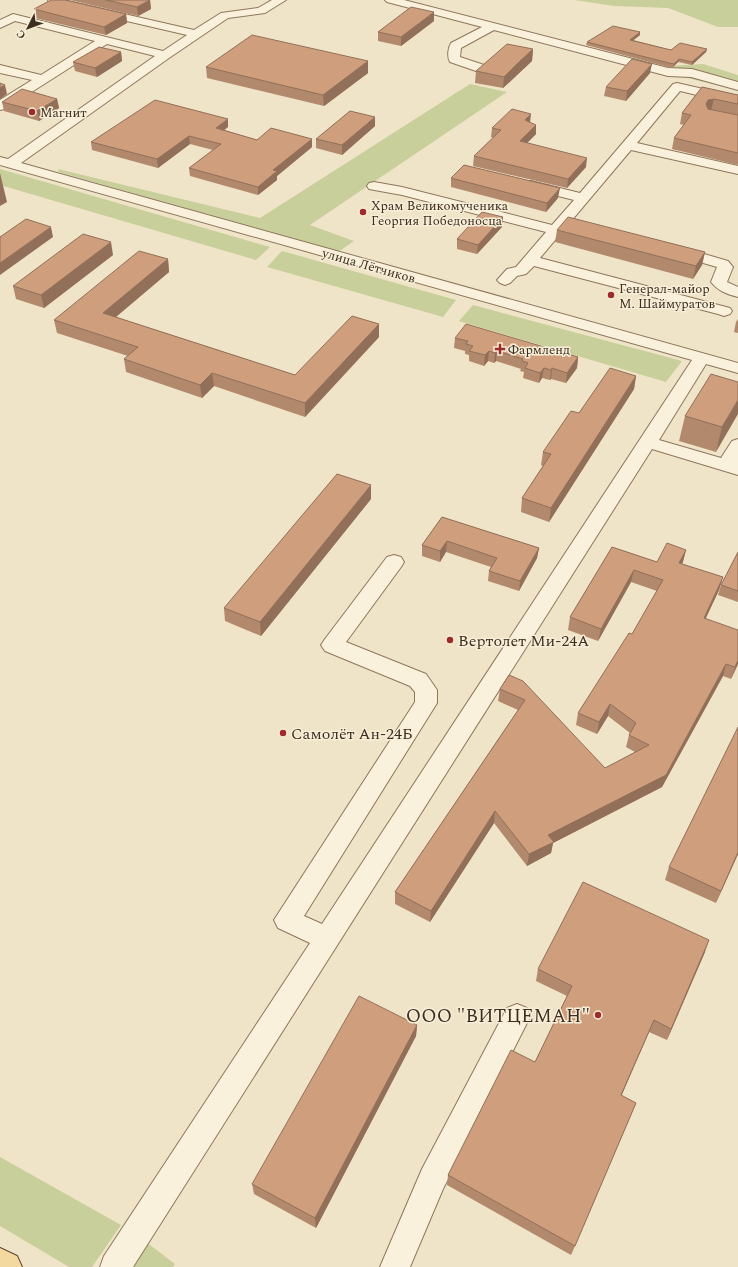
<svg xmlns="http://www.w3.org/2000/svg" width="738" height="1267" font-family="Spectral,serif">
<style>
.green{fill:#c9cf9b}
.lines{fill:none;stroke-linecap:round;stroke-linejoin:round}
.minor-casing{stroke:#8d765c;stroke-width:2}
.major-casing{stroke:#5b4430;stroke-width:2}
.minor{fill:#faf1dc;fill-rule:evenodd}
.major{fill:#f3d9a0;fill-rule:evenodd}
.wall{fill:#b2896c}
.shaded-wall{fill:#916f58}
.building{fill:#cf9f7d;stroke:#916f58}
.poi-dot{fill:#9e2a2b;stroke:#f7eed8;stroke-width:1.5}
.labels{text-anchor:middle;stroke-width:3;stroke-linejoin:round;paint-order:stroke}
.far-poi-label{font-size:13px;fill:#3d2e20;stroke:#f7eed8;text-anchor:start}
.far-street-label{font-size:13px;fill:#3d2e20;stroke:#f7eed8}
.poi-label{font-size:16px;fill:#3d2e20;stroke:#f7eed8;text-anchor:start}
.near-poi-label{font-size:19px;fill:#3d2e20;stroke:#f7eed8;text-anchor:end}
</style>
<rect width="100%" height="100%" fill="#f0e4c8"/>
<g class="green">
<path d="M574 0H738V27H718L668 8 614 6Z"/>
<path d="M703 64 738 75V90L666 73 665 70 667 66Z"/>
<path d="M470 84 507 92 310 225 354 241 338 252 59 172 58 169 260 218Z"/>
<path d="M0 169 270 247 256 260 0 185Z"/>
<path d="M282 251 456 300 443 317 267 267Z"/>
<path d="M473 305 682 361 666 382 459 321Z"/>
<path d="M0 1157 121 1225 92 1267H69L0 1226Z"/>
<path d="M146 1242 175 1264 173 1267H131Z"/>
</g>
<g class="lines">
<defs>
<g id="minor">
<path d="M48 0H63L194 30 221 13 258 8 272 0H286L265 13 228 18 169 58 21 163 738 363V373L706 364 659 440 721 458 732 441 738 439V475L652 449 133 1267H100L104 1256 310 943 278 928 274 920 415 702V692L410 686 325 651 321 645 325 639 387 557 394 555 401 557 404 562 401 567 346 642 426 674 437 690V703L304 916 322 924 692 360 0 165V157L8 159 155 56 107 44 5 109 0 110V100L32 80 0 73V65L41 75 95 41 15 21 0 28V20L13 14 163 51 187 35 49 3Z"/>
<path d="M385 0H404L668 68 692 69 738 82V90L691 77 668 76 494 30 461 48 460 57 484 65 486 68 484 71H476L450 62C447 57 448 48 451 43L482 27 387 2Z"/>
<path d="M677 83 730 95 732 98 730 101 726 102 680 91 637 143 738 166V174L631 150 540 258 730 308 732 311 730 314 724 316 718 314 534 266 526 274 517 276 510 283 505 285 500 283 497 280 507 269 516 267 546 232 402 195 369 189 367 186 369 183 374 182 402 187 552 225 574 200 526 188 524 185 526 182 531 181 580 193 673 84Z"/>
<path d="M677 246 728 261 733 267 727 282 738 287V297C727 294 718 291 711 282L717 267 672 254 669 251 672 248Z"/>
<path d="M517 1004 527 1008 530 1017 443 1189 410 1267H380L422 1169 507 1008Z"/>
</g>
<path id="major" d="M0 1248 17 1256 22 1267H0Z"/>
</defs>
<use href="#minor" class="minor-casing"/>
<use href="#major" class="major-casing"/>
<use href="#minor" class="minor"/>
<use href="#major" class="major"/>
</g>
<g class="wall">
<path d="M70 0H150L151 9 138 16Z"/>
<path d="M34 9 126 14 127 23 106 35 35 18Z"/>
<path d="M434 21 401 46 378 41V32Z"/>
<path d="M640 35 633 40 671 50 707 49 706 52 692 65 678 62 673 67H668L586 45 587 42Z"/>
<path d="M533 49 532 61 516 76 503 88 475 83 476 71Z"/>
<path d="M121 52 122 61 97 77 75 71 73 62Z"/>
<path d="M206 67 368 73 324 106 207 78Z"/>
<path d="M650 73 626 101 604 96 606 87Z"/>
<path d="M702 87 738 95V165L672 149 674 138 684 125 680 124 682 113Z"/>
<path d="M57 99 59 108 39 121 4 111 2 102Z"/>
<path d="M530 122 536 134 527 143 586 167 567 188 473 166 474 156 493 138 491 137 492 128Z"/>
<path d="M375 126 342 155 316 148V139Z"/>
<path d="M228 127 224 130 257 140 312 139V147L277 176V180L258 195 190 176 189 168 213 150 190 144 158 168 92 150 91 142Z"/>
<path d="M451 178 558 198 546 212 451 187Z"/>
<path d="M502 227 477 254 457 249V239Z"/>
<path d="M557 230 705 252 702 265 693 279 555 242Z"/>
<path d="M113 255 44 308 16 299 13 286Z"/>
<path d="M168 259 169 272 116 317 295 375 379 337 305 417 214 386 202 398 126 372 124 359 128 356 57 333 54 320Z"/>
<path d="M738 319V333L734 332 736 322Z"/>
<path d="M455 338 578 357 577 368 566 383 551 379 550 380 542 378 539 383 523 378 524 372 520 371 521 369 496 361 494 363 488 361 484 366 469 361V355L465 354V351L454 348Z"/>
<path d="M636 376 634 389 549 522 521 512 522 498 543 466 541 465 543 452 579 413Z"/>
<path d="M738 382 716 452 679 441 685 416Z"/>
<path d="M371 499 261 636 225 621 224 608Z"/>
<path d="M442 517 539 548 537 558 519 591 488 581 489 571 491 567 446 552 440 562 422 556V545Z"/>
<path d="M612 547 657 562 686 550 682 564 723 577 719 590 706 618 738 664 731 679 723 676 662 787 553 843 551 853 527 866 494 823 430 922 395 904V892L518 710 498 701 500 689 509 675 605 768 635 752 626 747 629 735 630 733 608 716 597 734 576 725 578 713 632 634 657 591 631 582 598 641 568 630 570 617Z"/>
<path d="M738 552V602L718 595 721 585Z"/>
<path d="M738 854 716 903 665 880 669 867Z"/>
<path d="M705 952 667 1040 649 1032 621 1096 636 1103 571 1255 447 1185 448 1175 535 1062 567 996 536 981 538 969Z"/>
<path d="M417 1025 416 1036 316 1228 254 1194 252 1184Z"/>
</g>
<g class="shaded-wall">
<path d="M150 0 151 9 138 16 137 7Z"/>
<path d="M434 12V21L401 46V37Z"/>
<path d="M126 14 127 23 106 35 104 27Z"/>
<path d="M640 32V35L630 43V40Z"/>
<path d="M533 49 532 61 516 76 503 88 504 77 517 64Z"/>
<path d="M707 49 706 52 692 65V62Z"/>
<path d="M121 52 122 61 97 77 95 68Z"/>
<path d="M679 59 678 62 673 67 674 64Z"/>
<path d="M368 61V73L324 106 323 95Z"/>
<path d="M652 64 650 73 626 101 627 91Z"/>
<path d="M5 85 7 94 0 99V88Z"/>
<path d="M57 99 59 108 39 121 37 111Z"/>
<path d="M714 99 711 110 706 111V104L708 100Z"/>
<path d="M531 114 530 123 525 120Z"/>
<path d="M375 117V126L342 155V145Z"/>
<path d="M228 119V127L216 136V128Z"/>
<path d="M536 125V134L519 151 520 141Z"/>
<path d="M189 136 190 144 158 168 157 159Z"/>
<path d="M312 139V147L277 176V180L258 195V187L273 170Z"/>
<path d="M587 158 586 167 567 188 568 179Z"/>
<path d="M0 173 7 202 0 206Z"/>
<path d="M560 188 558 198 546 212 547 203Z"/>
<path d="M503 217 502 227 477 254 478 245Z"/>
<path d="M51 227 53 237 0 275V263Z"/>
<path d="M111 242 113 255 44 308 41 295Z"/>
<path d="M705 252 702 265 693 279 696 266Z"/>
<path d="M168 259 169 272 105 326 103 313Z"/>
<path d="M379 324V337L305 417V403Z"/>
<path d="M489 351 488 361 484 366 485 355Z"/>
<path d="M497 351 496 361 494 363 495 353Z"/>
<path d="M578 357 577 368 566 383 567 373Z"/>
<path d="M544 368 542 378 539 383 540 373Z"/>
<path d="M552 368 551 379 550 380 551 370Z"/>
<path d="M212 373 214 386 202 398 200 385Z"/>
<path d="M636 376 634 389 549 522 551 508Z"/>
<path d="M738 400V414L716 452 722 427Z"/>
<path d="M371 485V499L261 636 260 622Z"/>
<path d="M447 541 446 552 440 562V551Z"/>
<path d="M539 548 537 558 519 591 520 581Z"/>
<path d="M686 550 683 562 676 575 679 563Z"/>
<path d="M634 570 631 582 598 641 601 629Z"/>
<path d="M723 577 719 590 700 630 704 618Z"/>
<path d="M738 660V664L731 679 735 667Z"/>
<path d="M726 664 723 676 662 787 553 843 551 853 527 866 529 854 548 835 666 775Z"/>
<path d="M610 704 608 716 597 734 599 722Z"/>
<path d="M495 811 494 823 430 922 431 911Z"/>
<path d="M738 852V854L716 903 721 891Z"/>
<path d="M709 940 705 952 667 1040 671 1029Z"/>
<path d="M654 1020 649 1032 617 1106 621 1095Z"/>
<path d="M417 1025 416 1036 316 1228 315 1218Z"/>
<path d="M636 1103 631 1114 571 1255 575 1246Z"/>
</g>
<g class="building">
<path d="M51 0H65L126 14 104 27 34 9Z"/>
<path d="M106 0H150L137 7Z"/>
<path d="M411 7 434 12 401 37 378 32Z"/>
<path d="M613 26 640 32 630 40 671 50 680 43 707 49 692 62 679 59 674 64 669 63 587 42Z"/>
<path d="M252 35 368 61 323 95 206 67Z"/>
<path d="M507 44 533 49 517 64 504 77 476 71Z"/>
<path d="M99 47 121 52 95 68 73 62Z"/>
<path d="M632 59 652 64 627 91 606 87Z"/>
<path d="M0 83 5 85 0 88Z"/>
<path d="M702 87 738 95V104L714 99 708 100 706 104 708 109 738 115V153L674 138 691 115 682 113Z"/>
<path d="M22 89 57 99 37 111 2 102Z"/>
<path d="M155 100 228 119 216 128 257 140 271 128 312 139 273 170 277 171 258 187 189 168 221 144 189 136 157 159 91 142Z"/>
<path d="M512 109 531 114 525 120 536 125 520 141 587 158 568 179 474 156 501 130 492 128Z"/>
<path d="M350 111 375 117 342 145 316 139Z"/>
<path d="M464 165 560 188 547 203 451 178Z"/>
<path d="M482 212 503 217 478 245 457 239Z"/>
<path d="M568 217 705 252 696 266 557 230Z"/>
<path d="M26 219 51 227 0 263V237Z"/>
<path d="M83 234 111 242 41 295 13 286Z"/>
<path d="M139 251 168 259 103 313 295 375 352 316 379 324 305 403 212 373 200 385 124 359 138 347 54 320Z"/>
<path d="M466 324 578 357 567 373 552 368 551 370 544 368 540 373 525 368 528 363 522 361 523 359 497 351 495 353 489 351 485 355 469 351 473 346 466 344 468 341 455 338Z"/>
<path d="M610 368 636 376 551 508 522 498 551 454 543 452 571 411 579 413Z"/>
<path d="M711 374 738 382V400L722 427 685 416Z"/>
<path d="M337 474 371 485 260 622 224 608Z"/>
<path d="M442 517 539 548 520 581 489 571 497 558 447 541 440 551 422 545Z"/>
<path d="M667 543 686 550 679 563 723 577 704 618 738 630V660L735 667 726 664 666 775 548 835 554 842 529 854 495 811 431 911 395 892 525 700 500 689 509 675 523 681 605 768 649 745 629 735 636 723 610 704 599 722 578 713 629 633 632 634 663 580 634 570 601 629 570 617 612 547 657 562Z"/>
<path d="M738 552V591L721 585Z"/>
<path d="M738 727V852L721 891 669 867Z"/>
<path d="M583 882 709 940 671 1029 654 1020 621 1095 636 1103 575 1246 448 1175 511 1050 535 1062 572 986 538 969Z"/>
<path d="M359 996 417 1025 315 1218 252 1184Z"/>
</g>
<g class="poi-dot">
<circle cx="32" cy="112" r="4"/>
<circle cx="363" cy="212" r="4"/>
<circle cx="611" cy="295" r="4"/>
<path d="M498 343h4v4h4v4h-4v4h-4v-4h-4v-4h4z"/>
<circle cx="450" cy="640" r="4"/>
<circle cx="283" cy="733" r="4"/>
<circle cx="598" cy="1015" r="4"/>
</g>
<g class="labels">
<g class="far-poi-label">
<text x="40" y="117">Магнит</text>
<text x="371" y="210">Храм Великомученика<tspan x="371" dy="15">Георгия Победоносца</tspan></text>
<text x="619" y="293">Генерал-майор<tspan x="619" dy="15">М. Шаймуратов</tspan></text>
<text x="508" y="354">Фармленд</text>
</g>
<g class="far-street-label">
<text transform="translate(369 265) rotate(16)" y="5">улица Лётчиков</text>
</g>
<g class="poi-label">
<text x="458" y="646">Вертолет Ми-24А</text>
<text x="291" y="739">Самолёт Ан-24Б</text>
</g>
<g class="near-poi-label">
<text x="590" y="1022">ООО "ВИТЦЕМАН"</text>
</g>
</g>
<g transform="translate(28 28) rotate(228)" stroke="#f7eed8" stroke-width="3" paint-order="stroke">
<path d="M0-3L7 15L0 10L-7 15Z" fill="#3d2e20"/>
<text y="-6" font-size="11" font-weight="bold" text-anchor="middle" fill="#3d2e20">С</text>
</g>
</svg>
